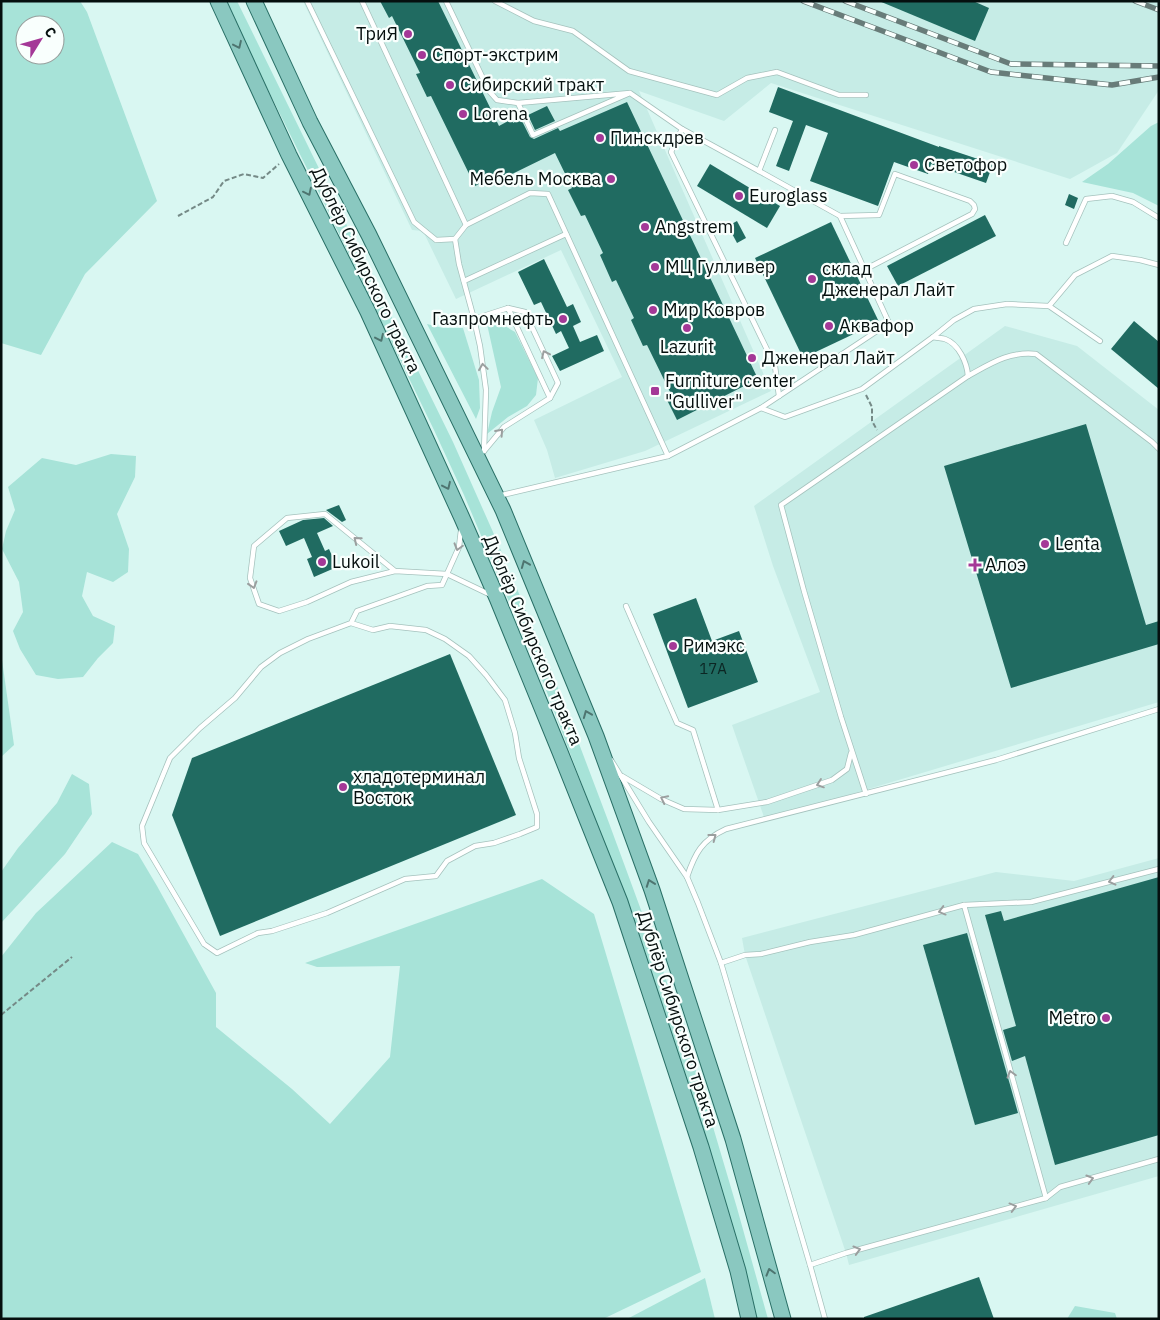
<svg xmlns="http://www.w3.org/2000/svg" width="1160" height="1320" font-family="'IBM Plex Sans',sans-serif">
<style>
.built{fill:#c6ece6}
.green{fill:#a7e3d8;fill-rule:evenodd}
.building{fill:#206b61}
.lines{fill:none;stroke-linecap:round;stroke-linejoin:round}
.lane-casing{stroke:#a5c2bd;stroke-width:6}
.primary-casing{stroke:#296f66;stroke-width:17}
.path{stroke:#758a87;stroke-width:2;stroke-dasharray:5 2.5;stroke-linecap:butt}
.lane{stroke:#fff;stroke-width:4.5}
.primary{stroke:#8ac8c0;stroke-width:15}
.rail-casing{stroke:#687c79;stroke-width:5.5}
.rail{stroke:#f9fffd;stroke-width:4;stroke-dasharray:11;stroke-linecap:butt}
.oneway{stroke:#4e7570}
.oneway2{stroke:#9b9f9f}
.poi-dot{fill:#a43897;stroke:#f9fffd;stroke-width:2}
.labels{text-anchor:middle;stroke-width:4.5;stroke-linejoin:round;paint-order:stroke}
.number-label{font-size:15px;fill:#0c2623}
.poi-label{font-size:18px;fill:#050f0e;stroke:#f9fffd;text-anchor:start}
.street-label{font-size:18px;fill:#050f0e;stroke:#f9fffd}
</style>
<rect width="100%" height="100%" fill="#d9f7f2"/>
<g class="built">
<path d="M303 1H1159V90L1117 153 1070 179 771 83 724 121 639 91 771 391 645 451 555 478 547 450 534 420 622 377 561 250 456 299 423 231 412 230Z"/>
<path d="M1005 326 1077 346 1159 410V702L765 820 732 725 820 692 773 566 754 506Z"/>
<path d="M1159 858V1176L849 1265 846 1253 745 955 742 938 996 872 1074 881Z"/>
</g>
<g class="green">
<path d="M1 1H80L87 12 157 201 85 274 41 355 1 343ZM25 25H55V55H25Z"/>
<path d="M224 1H237L453 442 497 541 553 675 609 823 662 967 700 1083 737 1208 768 1319H756L631 916 594 816 543 682 464 495 434 430 328 211Z"/>
<path d="M1159 122V206L1133 193 1082 182 1108 164 1151 126Z"/>
<path d="M498 322 515 332 538 378 536 395 527 406 508 417 487 434 492 412 501 387 487 324Z"/>
<path d="M427 324 443 328H463L479 380 480 408 476 419Z"/>
<path d="M111 454 136 456 135 477 117 514 129 549 128 572 113 582 87 572 82 596 93 616 115 626 113 643 98 658 83 677 58 679 36 675 20 649 13 631 23 612 19 582 2 549 6 531 15 510 8 487 42 458 76 465Z"/>
<path d="M1 653 14 745 1 757Z"/>
<path d="M72 774 89 784 92 814 65 854 1 923V872L18 848 57 803Z"/>
<path d="M112 842 138 854 157 886 216 993V1027L292 1089 330 1124 390 1057 400 966 317 967 305 963 542 879 594 914 701 1272 603 1319H1V957L36 913Z"/>
<path d="M705 1278 715 1319H627Z"/>
<path d="M1075 1306 1115 1313 1117 1319H1067Z"/>
</g>
<g class="building">
<path d="M380 1H438L499 126 512 119 513 123 521 119 530 137 534 139 558 128 560 131 627 102 758 379 677 420 666 398 672 396 647 345 643 346 631 320 634 318 616 280 612 282 600 255 603 253 585 215 581 216 568 190 572 188 555 153 502 179 500 174 475 186 431 96 427 97 416 74 420 73 392 16 389 18Z"/>
<path d="M879 1H973L989 8 975 41Z"/>
<path d="M778 87 939 147V146L993 164 986 183 931 164 928 174 894 162 878 206 810 181 828 133 806 125 789 171 776 166 793 121 769 112Z"/>
<path d="M547 106 555 121 535 130 528 115Z"/>
<path d="M710 164 780 206 767 228 697 186Z"/>
<path d="M1069 194 1078 198 1074 209 1065 205Z"/>
<path d="M985 215 996 236 898 286 887 266Z"/>
<path d="M737 221 746 238 737 243 728 226Z"/>
<path d="M831 222 879 322 803 358 755 258Z"/>
<path d="M544 259 567 307 573 304 581 322 573 326 580 342 597 335 604 351 560 371 552 356 569 348 561 331 556 334 541 302 534 305 518 272Z"/>
<path d="M1134 321 1159 342V389L1111 349Z"/>
<path d="M1086 424 1146 625 1159 621V644L1011 688 944 466Z"/>
<path d="M339 505 346 520 342 522 326 510Z"/>
<path d="M324 518 333 526 317 533 325 551 329 549 337 567 314 577 307 559 312 557 304 538 286 546 279 531 303 520Z"/>
<path d="M696 598 712 641 739 631 758 682 688 708 653 614Z"/>
<path d="M450 654 516 815 220 936 172 815 192 758Z"/>
<path d="M1159 877V1135L1055 1165 1025 1056 1012 1061 1003 1030 1016 1026 985 915 1001 911 1004 921Z"/>
<path d="M967 933 1018 1113 975 1125 923 945Z"/>
<path d="M979 1277 994 1319H864V1317Z"/>
</g>
<g class="lines">
<defs>
<g id="lane">
<path d="M307 1 414 222 436 240 455 239"/>
<path d="M362 1 466 225"/>
<path d="M446 1 489 91 497 100 518 103"/>
<path d="M495 1 534 21 573 31 629 71 717 95 747 78 777 72 839 95H866"/>
<path d="M630 93 533 135 518 103 630 93 682 129 759 171 775 130"/>
<path d="M682 129 671 152 775 366 779 396"/>
<path d="M840 216 879 215 895 174 970 201 974 205 975 209 972 214 864 270"/>
<path d="M1066 243 1086 199 1112 196 1133 202 1159 218"/>
<path d="M464 281 566 234"/>
<path d="M1049 306 1100 341"/>
<path d="M508 308 525 312 558 383 550 398"/>
<path d="M474 319 508 308 550 398 504 427 484 451"/>
<path d="M933 337C937 338 942 338 945 339 959 344 967 363 968 376"/>
<path d="M761 408 785 417 862 389 933 337 954 320 974 309 1007 304 1049 306 1075 275 1112 256 1140 260 1159 265"/>
<path d="M484 451 486 390 480 346 474 319 459 264 455 239 466 225 530 193 548 194 668 456"/>
<path d="M498 496 668 456 761 408 889 323 840 216 759 171"/>
<path d="M395 571 325 514 287 518 254 546 250 578 259 604 279 611 307 602 351 582 395 571 447 574 491 595"/>
<path d="M626 606 677 723 693 730 718 810"/>
<path d="M351 623 373 630 390 626 426 630 445 639 469 656 486 675 505 700 515 733 519 758 537 814V827L520 834 494 843 475 846 447 861 436 876 405 879 327 913 272 931 258 933 217 953 204 944 144 843 142 826 170 758 200 728 235 698 261 667 280 653 308 639 351 623 357 611 427 586 442 585 459 547 461 530"/>
<path d="M611 760 649 822 687 877 698 903 721 963 810 1265 825 1319"/>
<path d="M622 776 661 799 684 809 718 810 767 802 832 780 847 769 851 753"/>
<path d="M866 794 841 717 804 591 781 505 968 376C990 364 1009 351 1036 354L1152 442 1159 449"/>
<path d="M687 877C695 853 702 840 726 829L996 760 1159 709"/>
<path d="M964 905 1031 902 1159 869"/>
<path d="M721 963 745 955 761 954 810 942 854 935 964 905 1046 1198 846 1253 810 1265"/>
<path d="M1046 1198 1060 1187 1159 1159"/>
</g>
<g id="primary">
<path d="M218 1 289 155 368 312 462 518 497 598 560 752 620 902 701 1147 738 1271 749 1319"/>
<path d="M254 1 310 122 369 235 503 510 596 736 652 890 733 1139 783 1319"/>
</g>
</defs>
<use href="#lane" class="lane-casing"/>
<use href="#primary" class="primary-casing"/>
<g class="path">
<path d="M178 216 213 197 224 181 244 174 263 178 279 164"/>
<path d="M866 395 872 407V421L877 430"/>
<path d="M1 1015 72 957"/>
</g>
<use href="#lane" class="lane"/>
<use href="#primary" class="primary"/>
<defs>
<g id="rail">
<path d="M803 1 991 72 1112 85 1159 77"/>
<path d="M845 1 1011 64 1159 66"/>
<path d="M1135 1 1159 10"/>
</g>
</defs>
<use href="#rail" class="rail-casing"/>
<use href="#rail" class="rail"/>
</g>
<defs><path id="oneway-chevron" d="M-2-3.5L2.5 0L-2 3.5" fill="none" stroke-width="1.6" stroke-linecap="round" stroke-linejoin="round" transform="scale(1.25)"/></defs>
<g class="oneway">
<use href="#oneway-chevron" transform="translate(238 45) rotate(65)"/>
<use href="#oneway-chevron" transform="translate(308 192) rotate(64)"/>
<use href="#oneway-chevron" transform="translate(380 338) rotate(65)"/>
<use href="#oneway-chevron" transform="translate(447 486) rotate(65)"/>
<use href="#oneway-chevron" transform="translate(525 564) rotate(-112)"/>
<use href="#oneway-chevron" transform="translate(587 714) rotate(-112)"/>
<use href="#oneway-chevron" transform="translate(650 883) rotate(-110)"/>
<use href="#oneway-chevron" transform="translate(770 1272) rotate(-106)"/>
</g>
<g class="oneway2">
<use href="#oneway-chevron" transform="translate(545 354) rotate(-115)"/>
<use href="#oneway-chevron" transform="translate(483 367) rotate(-98)"/>
<use href="#oneway-chevron" transform="translate(500 432) rotate(-48)"/>
<use href="#oneway-chevron" transform="translate(357 540) rotate(-141)"/>
<use href="#oneway-chevron" transform="translate(458 547) rotate(106)"/>
<use href="#oneway-chevron" transform="translate(253 585) rotate(73)"/>
<use href="#oneway-chevron" transform="translate(820 784) rotate(161)"/>
<use href="#oneway-chevron" transform="translate(664 799) rotate(-154)"/>
<use href="#oneway-chevron" transform="translate(713 837) rotate(-37)"/>
<use href="#oneway-chevron" transform="translate(1112 881) rotate(166)"/>
<use href="#oneway-chevron" transform="translate(942 911) rotate(165)"/>
<use href="#oneway-chevron" transform="translate(1011 1074) rotate(-106)"/>
<use href="#oneway-chevron" transform="translate(1090 1179) rotate(-16)"/>
<use href="#oneway-chevron" transform="translate(1013 1207) rotate(-15)"/>
<use href="#oneway-chevron" transform="translate(857 1250) rotate(-16)"/>
</g>
<g class="poi-dot">
<circle cx="408" cy="34" r="5"/>
<circle cx="422" cy="55" r="5"/>
<circle cx="450" cy="85" r="5"/>
<circle cx="463" cy="114" r="5"/>
<circle cx="600" cy="138" r="5"/>
<circle cx="914" cy="165" r="5"/>
<circle cx="611" cy="179" r="5"/>
<circle cx="739" cy="196" r="5"/>
<circle cx="645" cy="227" r="5"/>
<circle cx="655" cy="267" r="5"/>
<circle cx="812" cy="279" r="5"/>
<circle cx="653" cy="310" r="5"/>
<circle cx="563" cy="319" r="5"/>
<circle cx="829" cy="326" r="5"/>
<circle cx="687" cy="328" r="5"/>
<circle cx="752" cy="358" r="5"/>
<rect x="650" y="386" width="10" height="10" rx="2.5"/>
<circle cx="1045" cy="544" r="5"/>
<circle cx="322" cy="562" r="5"/>
<path d="M972.5 557.5h5v5h5v5h-5v5h-5v-5h-5v-5h5z"/>
<circle cx="673" cy="646" r="5"/>
<circle cx="343" cy="787" r="5"/>
<circle cx="1106" cy="1018" r="5"/>
</g>
<g class="labels">
<g class="number-label">
<text x="713" y="674">17А</text>
</g>
<g class="poi-label">
<text x="398" y="40" text-anchor="end">ТриЯ</text>
<text x="432" y="61">Спорт-экстрим</text>
<text x="460" y="91">Сибирский тракт</text>
<text x="473" y="120">Lorena</text>
<text x="610" y="144">Пинскдрев</text>
<text x="924" y="171">Светофор</text>
<text x="601" y="185" text-anchor="end">Мебель Москва</text>
<text x="749" y="202">Euroglass</text>
<text x="655" y="233">Angstrem</text>
<text x="665" y="273">МЦ Гулливер</text>
<text x="822" y="275">склад<tspan x="822" dy="21">Дженерал Лайт</tspan></text>
<text x="663" y="316">Мир Ковров</text>
<text x="553" y="325" text-anchor="end">Газпромнефть</text>
<text x="839" y="332">Аквафор</text>
<text x="687" y="353" text-anchor="middle">Lazurit</text>
<text x="762" y="364">Дженерал Лайт</text>
<text x="665" y="387">Furniture center<tspan x="665" dy="21">"Gulliver"</tspan></text>
<text x="1055" y="550">Lenta</text>
<text x="332" y="568">Lukoil</text>
<text x="985" y="571">Алоэ</text>
<text x="683" y="652">Римэкс</text>
<text x="353" y="783">хладотерминал<tspan x="353" dy="21">Восток</tspan></text>
<text x="1096" y="1024" text-anchor="end">Metro</text>
</g>
<g class="street-label">
<text transform="translate(366 270) rotate(64)" y="6">Дублёр Сибирского тракта</text>
<text transform="translate(533 640) rotate(67)" y="6">Дублёр Сибирского тракта</text>
<text transform="translate(678 1019) rotate(72)" y="6">Дублёр Сибирского тракта</text>
</g>
</g>
<rect width="1160" height="1320" fill="none" stroke="#050f0e" stroke-width="5"/>
<g transform="translate(40 40) rotate(53)"><circle r="24" fill="#f9fffd" stroke="#979f9d"/>
<path d="M0-4L9 19L0 12L-9 19Z" fill="#a43897"/>
<text y="-8" font-size="14" font-weight="bold" text-anchor="middle" fill="#050f0e">С</text>
</g>
</svg>
